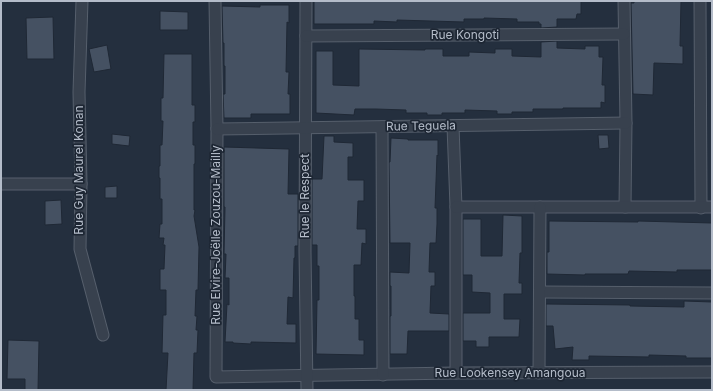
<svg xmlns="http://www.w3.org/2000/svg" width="713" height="391" font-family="Inter,sans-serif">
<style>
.building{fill:#455162;stroke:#1f2835}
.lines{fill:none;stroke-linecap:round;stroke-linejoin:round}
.street-casing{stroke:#565f6c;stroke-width:13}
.street{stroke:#38414e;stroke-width:11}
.labels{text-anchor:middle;stroke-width:3.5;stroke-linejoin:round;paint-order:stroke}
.street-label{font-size:12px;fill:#b4bcc9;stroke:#1d2633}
</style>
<rect width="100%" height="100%" fill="#242f3e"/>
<g class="building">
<path d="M314 1H581V14H577L576 19H557V27L541 28V24H539V22H517V19L484 18V19H464V22L397 20V22L374 21V24H314Z"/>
<path d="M634 1H681L680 46H683V64L654 63 653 95 633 94 631 3H634Z"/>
<path d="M260 5H289V23L287 22 286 72H289L288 94H290V114H251V118H224L223 94H225V66H224V43H223L222 6 260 7Z"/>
<path d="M160 11 188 12V30H160Z"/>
<path d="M53 17 54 59H27L26 18Z"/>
<path d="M557 41V48L585 49V46H599V57H603L602 85H605V103L601 102V108H563V109H533V112H512V114H497V111L465 110V113H442V115H427V113H406V110L376 109H355L354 115 316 113V51H333V85L359 86V49L425 50V49H443V56H469V52L495 53V49H512V56L541 57V42Z"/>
<path d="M107 45 111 69 94 72 89 49Z"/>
<path d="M164 54H192V105H195V122H193V145H195V164H194V210H195L194 216 199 247 198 290H196L195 316H197L196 330H198L197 353H194L193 390H166L168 353H162L163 315H166V290H160V269H164L165 245H163L164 238H159L160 224H162V199H160V178H159V166H160V145H162L163 121H161V98H163Z"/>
<path d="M112 134 130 136 129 146 112 144Z"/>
<path d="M598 135H608L609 148 599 149Z"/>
<path d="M324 136H334V142L353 143V157H348V180H364V201H358L357 229H366V244L362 243 361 265H354V296H355V319H359V340H364V355L316 354 317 300H319V266H317V245H312V179H322Z"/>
<path d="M391 138 408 139V140H438V156L437 155 435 208H437V224L436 243H430L429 272H435V286H431L430 313 449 314V331H408L407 354H390V316H391V286H390V272L409 273 410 243H390L389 162H390Z"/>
<path d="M224 147 289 149 288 194H298V246H295V258H294L293 298 288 297 287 324H296V343L251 342V344L233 343V342H225L227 304 229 305V278H225L226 254H224L225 207H224Z"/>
<path d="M117 186V198H105V187Z"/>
<path d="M61 200 62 224 45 225V201Z"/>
<path d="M503 215 522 216V253H520L519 283H522V294H504V319H520L519 337H489V347H476V341H463V313H490V293L472 292V275H463V219H481V256H502Z"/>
<path d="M549 221 638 222V221L712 223V270H677V272L629 271 628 274H585V275L547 274V252H549Z"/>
<path d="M684 301 712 302V358H686V356L649 355V357L589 356V360H572L573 347 555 349 553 326H546V304L630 305V306L684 307Z"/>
<path d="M8 340 39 341 38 390H25V379H7Z"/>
</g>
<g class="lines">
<defs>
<g id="street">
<path d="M82 1 79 92 81 184 80 249 103 335"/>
<path d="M215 1 217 129 216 377 456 373 712 372"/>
<path d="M306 1 305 251 307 390"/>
<path d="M624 1 626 123 625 207"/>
<path d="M700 1 701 208"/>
<path d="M306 36 624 34"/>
<path d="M453 126 456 207V373"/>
<path d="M382 127 383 375"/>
<path d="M217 129 626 123"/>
<path d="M1 184H81"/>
<path d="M456 207H712"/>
<path d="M540 292 712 293"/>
<path d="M539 373 540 207"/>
</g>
</defs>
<use href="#street" class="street-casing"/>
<use href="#street" class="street"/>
</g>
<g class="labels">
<g class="street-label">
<text x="465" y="39">Rue Kongoti</text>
<text transform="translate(421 126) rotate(-1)" y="4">Rue Teguela</text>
<text transform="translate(79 170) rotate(-90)" y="4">Rue Guy Maurel Konan</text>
<text transform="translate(305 196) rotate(-90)" y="4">Rue le Respect</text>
<text transform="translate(216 235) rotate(-90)" y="4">Rue Elvire-Joëlle Zouzou-Mailly</text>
<text x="510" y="377">Rue Lookensey Amangoua</text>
</g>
</g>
<rect width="713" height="391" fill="none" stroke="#b4bcc9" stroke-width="4"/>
</svg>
